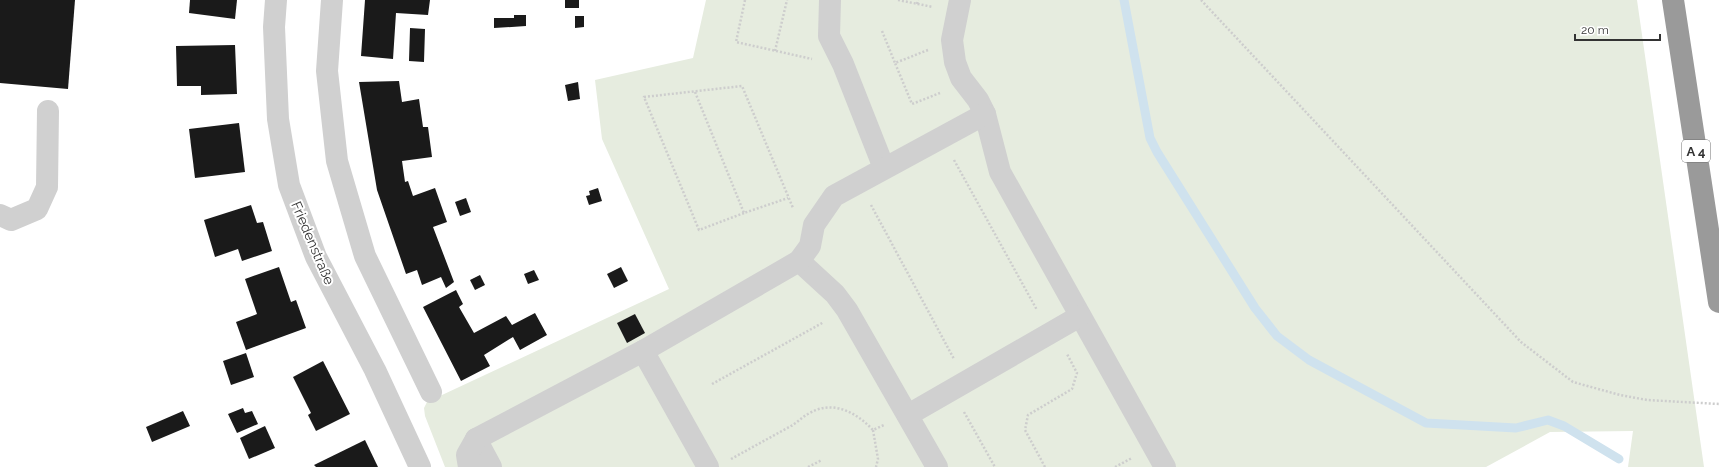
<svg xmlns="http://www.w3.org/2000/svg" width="1719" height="467" font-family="Raleway,sans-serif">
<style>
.green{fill:#e6ecdf}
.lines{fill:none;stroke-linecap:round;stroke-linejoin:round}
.stream{stroke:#cfe2ee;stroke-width:9}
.building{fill:#1a1a1a}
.path{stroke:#cdcdcd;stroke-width:2.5;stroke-dasharray:2 2;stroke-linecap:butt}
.minor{stroke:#d0d0d0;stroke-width:22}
.highway{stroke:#9a9a9a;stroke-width:22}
.labels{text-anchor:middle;stroke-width:4;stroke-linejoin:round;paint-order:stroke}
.shield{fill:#fff;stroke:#707070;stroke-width:1}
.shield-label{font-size:13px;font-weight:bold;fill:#333}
.street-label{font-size:14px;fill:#333;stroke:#fff}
</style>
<rect width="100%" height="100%" fill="#fff"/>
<path class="green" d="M706 0H1637L1704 467H1628L1633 431 1550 432 1486 467H445L425 416 424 408 427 402 669 289 602 139 595 80 693 58Z"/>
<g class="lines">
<path class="stream" d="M1124 0 1150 138 1157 152 1255 308 1277 336 1309 360 1426 423 1516 428 1548 420 1564 426 1619 459"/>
</g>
<g class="building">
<path d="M0 0H75L68 89 0 83Z"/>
<path d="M190 0H237L235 19 189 13Z"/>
<path d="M365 0H430L428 15 396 13 393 59 361 56Z"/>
<rect x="565" y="0" width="14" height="8"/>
<path d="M514 15H526V26L494 28V18H514Z"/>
<path d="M575 16H584V27L575 28Z"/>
<path d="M410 28 425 29 424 62 409 61Z"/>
<path d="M235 45 237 94 201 95V86H177L176 46Z"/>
<path d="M399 81 402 102 419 99 423 127H428L432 157 402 161 405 182 408 181 413 196 435 188 447 222 433 227 454 282 446 288 441 277 422 285 417 270 406 274 377 190 359 82Z"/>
<path d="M578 82 580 99 568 101 565 85Z"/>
<path d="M239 123 245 172 195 178 189 129Z"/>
<path d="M598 188 602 201 589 205 586 196 590 195 589 191Z"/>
<path d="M466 198 471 212 460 216 455 202Z"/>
<path d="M251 205 257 223 263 222 272 251 242 261 238 249 215 257 204 220Z"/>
<path d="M279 267 291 302 296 300 306 328 246 350 236 322 257 314 245 279Z"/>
<path d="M621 267 628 281 614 288 607 274Z"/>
<path d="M534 270 539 280 528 284 524 274Z"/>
<path d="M480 275 485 285 475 290 470 280Z"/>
<path d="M456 290 463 304 459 307 474 333 506 316 512 325 535 313 547 335 520 350 513 337 484 355 490 366 461 381 423 307Z"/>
<path d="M635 314 645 333 627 343 617 323Z"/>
<path d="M246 353 254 377 231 385 223 361Z"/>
<path d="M323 361 350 414 316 431 308 415 311 413 293 377Z"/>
<path d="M243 408 245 413 252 411 258 424 237 433 228 414Z"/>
<path d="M183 411 190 426 152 442 146 427Z"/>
<path d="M265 426 275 448 249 459 240 438Z"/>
<path d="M365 440 378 467H316L314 465Z"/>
</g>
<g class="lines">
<g class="path">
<path d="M745 0 736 42 812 59"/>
<path d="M898 0 933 7"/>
<path d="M1201 0 1521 342 1573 382 1620 395 1647 400 1719 404"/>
<path d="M917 4 918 0"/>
<path d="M882 31 895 63"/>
<path d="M928 50 895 63 912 104 940 93"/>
<path d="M775 51 787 0"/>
<path d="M695 92 744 213 788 198"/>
<path d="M954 160 1037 310"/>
<path d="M871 205 954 359"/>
<path d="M744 213 699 230 644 97 742 86 793 208"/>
<path d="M712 384 824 322"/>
<path d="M964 412 995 467"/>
<path d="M873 430 878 459 876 467"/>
<path d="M731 459C751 448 771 437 791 426 797 423 802 417 808 414 832 399 856 412 873 430L884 425"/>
<path d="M808 467 822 460"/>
<path d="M1045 467 1025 430 1028 415 1072 389 1077 373 1067 354"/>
<path d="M1115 467 1132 458"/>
</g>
<g class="minor">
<path d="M276 0 274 27 278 119 289 185 316 257 375 370 420 467"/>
<path d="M332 0 327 71 337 161 365 256 431 392"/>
<path d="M830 0 829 36 843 64 884 168"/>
<path d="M960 0 952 40 955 62 961 78 978 100 985 114 1000 172 1165 467"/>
<path d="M0 215 11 220 37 209 47 187 48 111"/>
<path d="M799 261 835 294 847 310 937 467"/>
<path d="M643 351 708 467"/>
<path d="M908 415 1080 316"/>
<path d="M476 439 491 467"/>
<path d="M469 467 467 455 476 439 643 351 799 261 810 246 814 225 834 196 985 114"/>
</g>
<path class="highway" d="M1673 0 1719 302"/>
</g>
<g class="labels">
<rect class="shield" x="1682" y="140" width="28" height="22" rx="3"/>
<g class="shield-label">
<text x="1696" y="156">A 4</text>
</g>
<g class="street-label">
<text transform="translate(313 243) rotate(67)" y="5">Friedenstraße</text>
</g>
</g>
<path d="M1575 34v6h85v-6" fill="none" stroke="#333333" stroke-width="2"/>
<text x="1581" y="34" font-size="12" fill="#333333" stroke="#ffffff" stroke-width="3" paint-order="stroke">20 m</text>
</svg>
